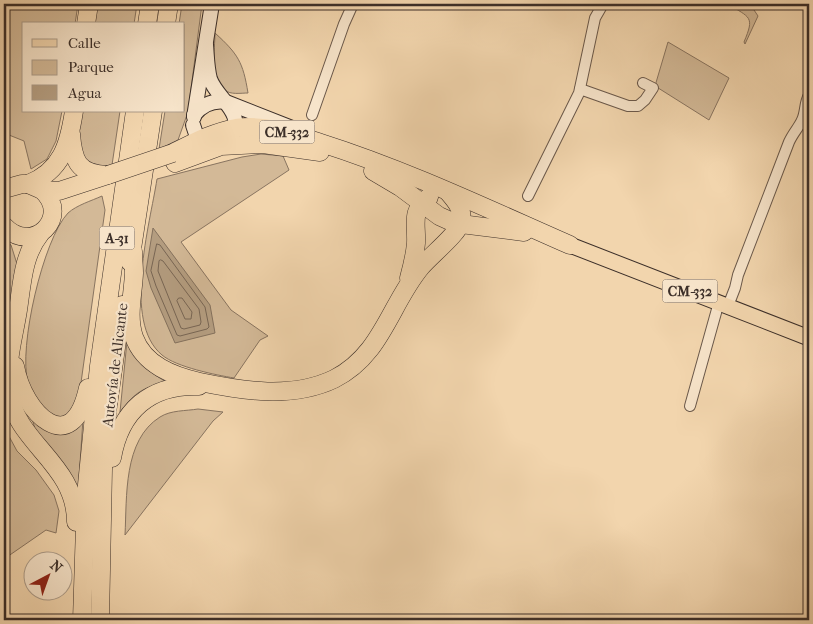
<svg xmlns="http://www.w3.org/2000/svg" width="813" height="624" font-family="'IM FELL French Canon',serif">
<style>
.green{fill:#d3b997;stroke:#887460}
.water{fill:#b49d80;stroke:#84715d}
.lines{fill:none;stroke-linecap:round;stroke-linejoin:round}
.shore{stroke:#786654;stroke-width:1}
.street-casing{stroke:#6a584a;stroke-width:12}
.secondary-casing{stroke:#3c2f29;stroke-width:16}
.primary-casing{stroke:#3c2f29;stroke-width:17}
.highway-casing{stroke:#3c2f29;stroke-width:19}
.street{stroke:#f7e4ca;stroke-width:10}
.secondary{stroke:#f7e4ca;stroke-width:14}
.primary{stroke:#f2d5ad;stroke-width:15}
.highway{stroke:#f2d5ad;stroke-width:18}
.highway-bridge-casing{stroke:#3c2f29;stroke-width:19;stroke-linecap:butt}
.highway-bridge{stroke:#f2d5ad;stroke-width:18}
.labels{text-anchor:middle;stroke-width:4.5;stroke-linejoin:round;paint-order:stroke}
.shield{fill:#f7e4ca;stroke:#746559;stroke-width:1}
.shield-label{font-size:14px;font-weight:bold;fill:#3c2f29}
.street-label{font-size:15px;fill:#3c2f29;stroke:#f7e4ca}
</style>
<rect width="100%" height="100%" fill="#f2d5ad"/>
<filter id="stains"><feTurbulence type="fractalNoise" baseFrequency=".004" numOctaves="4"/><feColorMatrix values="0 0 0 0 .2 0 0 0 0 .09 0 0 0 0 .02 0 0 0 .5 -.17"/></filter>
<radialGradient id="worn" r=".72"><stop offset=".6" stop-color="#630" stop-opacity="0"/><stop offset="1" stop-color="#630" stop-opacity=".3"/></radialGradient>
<g class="green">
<path d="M4 4H78L75 24H24V111H62L56 141 47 159 31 169 24 141 4 133Z"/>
<path d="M96 4H137L134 24H93Z"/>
<path d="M182 4H202L188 112 178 140 159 149 165 111H184V24H179Z"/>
<path d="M728 4 737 6 743 4H750L758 16 745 44 744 42C755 16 750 18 728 4Z"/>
<path d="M215 33C238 54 243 62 248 93 241 93 230 95 225 90 209 77 215 51 215 33Z"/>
<path d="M668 42 729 78 709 120 655 86Z"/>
<path d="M81 111H120L112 165C97 168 93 168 81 158L79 128Z"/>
<path d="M261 154 283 156 289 170 181 242 231 310 268 336 260 340 234 378C216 375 176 367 162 355 122 322 150 224 157 179L242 157Z"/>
<path d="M102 196 105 210 79 397 73 409 64 417 48 415C41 405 32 394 28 382 18 349 43 239 68 213 77 205 91 201 102 196Z"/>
<path d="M6 242 11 245 17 264 4 364V259Z"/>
<path d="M127 341C138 362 147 371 168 383 141 388 137 391 120 412Z"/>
<path d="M198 409 223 412 213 421 125 535C127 497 123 440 160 417 171 410 186 411 198 409Z"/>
<path d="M30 412 38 422 83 419 78 493 36 432Z"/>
<path d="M4 427 17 451 36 470 54 495 59 511 56 533 46 530 4 559Z"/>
</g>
<path class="water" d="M153 228 210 305 215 333 175 343 151 288 146 271Z"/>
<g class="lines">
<g class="shore">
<path d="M157 244 160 245 205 307 209 327 207 329 180 336 177 335 156 286 151 271Z"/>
<path d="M161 260 163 261 199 309 201 322 200 325 184 329 181 328 158 271 159 261Z"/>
<path d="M179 298H182L192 312 191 319H185L177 301Z"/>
</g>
<defs>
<g id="street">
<path d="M580 89 628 106H638L645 100 653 88 643 83"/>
<path d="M312 115 344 24 353 4"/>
<path d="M528 196 579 93 595 18 603 4"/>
<path d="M728 306 735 288 738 275 789 142C793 133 799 127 802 120 806 112 804 104 809 95"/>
<path d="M690 406 719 302"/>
</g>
<g id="secondary">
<path d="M206 45C207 56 207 68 210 79 217 99 247 114 231 137"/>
<path d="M194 115C203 104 213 100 226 102L292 128"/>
<path d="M194 117 212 4"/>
<path d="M193 125 196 134 209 144"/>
</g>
<path id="primary" d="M570 245 809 338"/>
<g id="highway">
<path d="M86 24 89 4"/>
<path d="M147 24 150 4"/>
<path d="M166 24 169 4"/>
<path d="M71 134C73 161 78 174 107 175"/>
<path d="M173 153C193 143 213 132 236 128 266 124 293 134 321 143 406 170 488 209 570 245"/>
<path d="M175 163 221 146 263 144 320 152"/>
<path d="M373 171 400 187 439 216 450 221 461 224 524 232"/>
<path d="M28 184C62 171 69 144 74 111"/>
<path d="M4 189 22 184H28L42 190 59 191 108 175"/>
<path d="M4 226C32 256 72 217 42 190"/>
<path d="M40 234C23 255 22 284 18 310 14 336 5 365 9 393 17 444 76 464 76 522"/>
<path d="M133 251C133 258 134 266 134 273 133 295 127 316 134 337 144 365 173 376 200 382 243 391 292 399 334 379 382 355 390 304 421 267 430 256 459 233 461 222 464 210 455 200 448 192"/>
<path d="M130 262 153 111"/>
<path d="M409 278C412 267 415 255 416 243 417 224 410 211 429 197"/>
<path d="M15 366C23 413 72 461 88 388"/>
<path d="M112 458C120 411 150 384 199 386"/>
<path d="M82 620 86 495 99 366 135 111"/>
<path d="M100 620 103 469 107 412 122 305"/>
</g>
</defs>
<use href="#street" class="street-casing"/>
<use href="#secondary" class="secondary-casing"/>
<use href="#primary" class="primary-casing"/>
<use href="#highway" class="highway-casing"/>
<use href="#street" class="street"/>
<use href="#secondary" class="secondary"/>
<use href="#primary" class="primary"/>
<use href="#highway" class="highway"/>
<defs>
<path id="highway-bridge" d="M108 175 173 153"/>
</defs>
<use href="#highway-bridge" class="highway-bridge-casing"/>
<use href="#highway-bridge" class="highway-bridge"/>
</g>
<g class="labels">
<g class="shield">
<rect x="259.5" y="120.5" width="55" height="23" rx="4"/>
<rect x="99.5" y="226.5" width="35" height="23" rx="4"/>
<rect x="662.5" y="279.5" width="55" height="23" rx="4"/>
</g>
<g class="shield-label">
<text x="287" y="137">CM-332</text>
<text x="117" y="243">A-31</text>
<text x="690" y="296">CM-332</text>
</g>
<g class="street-label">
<text transform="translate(115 365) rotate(-83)" y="5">Autovía de Alicante</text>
</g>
</g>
<rect width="813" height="624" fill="none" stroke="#f2d5ad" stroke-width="20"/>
<rect x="5" y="5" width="803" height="614" fill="none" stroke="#3c2f29" stroke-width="2.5"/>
<rect x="10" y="10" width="793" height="604" fill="none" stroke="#3c2f29"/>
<rect x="22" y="22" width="162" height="90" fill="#f7e4ca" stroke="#ac9c8a"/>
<rect x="32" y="39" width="25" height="8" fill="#f2d5ad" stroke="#ac9c8a"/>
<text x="68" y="48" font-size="15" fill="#3c2f29">Calle</text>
<rect x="32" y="60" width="25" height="15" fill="#d3b997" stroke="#ac9c8a"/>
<text x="68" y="72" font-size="15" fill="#3c2f29">Parque</text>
<rect x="32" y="85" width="25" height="15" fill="#b49d80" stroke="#ac9c8a"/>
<text x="68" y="98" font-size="15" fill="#3c2f29">Agua</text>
<g transform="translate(48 576) rotate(41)"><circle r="24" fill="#f7e4ca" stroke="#ac9c8a"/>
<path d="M0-4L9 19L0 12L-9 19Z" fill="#8f2418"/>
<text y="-8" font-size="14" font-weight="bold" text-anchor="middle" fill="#3c2f29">N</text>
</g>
<rect width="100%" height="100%" filter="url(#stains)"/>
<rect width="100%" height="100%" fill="url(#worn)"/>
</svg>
